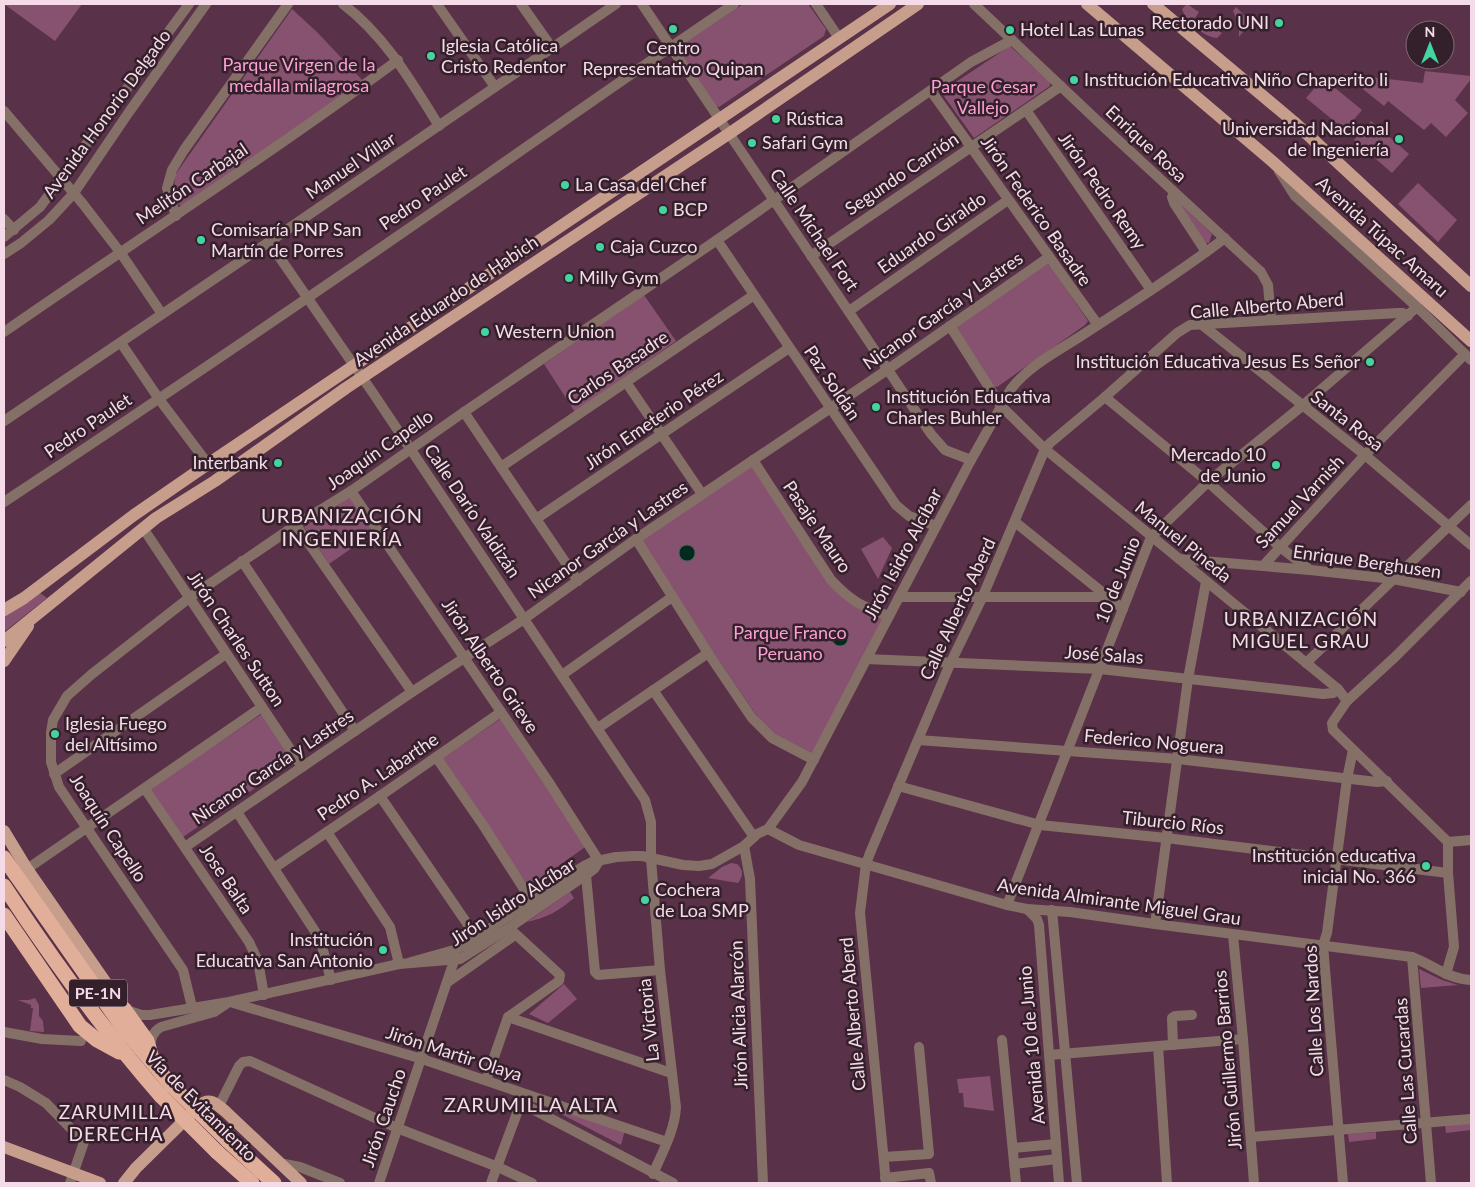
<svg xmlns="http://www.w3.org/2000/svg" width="1475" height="1187" font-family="Lato,sans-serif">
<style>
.green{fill:#875270}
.water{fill:#002b1c;stroke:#4a6059}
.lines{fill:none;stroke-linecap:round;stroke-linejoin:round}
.minor{stroke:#857067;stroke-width:10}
.major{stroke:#c79d8b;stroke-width:12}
.highway{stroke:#e1af99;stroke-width:15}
.highway-bridge{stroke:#e1af99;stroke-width:15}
.poi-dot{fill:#43d4a0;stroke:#33202a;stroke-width:2}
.labels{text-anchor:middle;stroke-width:5;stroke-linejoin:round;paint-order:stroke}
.shield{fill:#33202a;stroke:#bba3af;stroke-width:1}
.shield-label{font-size:16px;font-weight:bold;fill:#f5dbe8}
.poi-label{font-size:18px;fill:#f5dbe8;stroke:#33202a;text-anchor:start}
.park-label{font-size:18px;fill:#faa0d3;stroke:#33202a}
.street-label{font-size:18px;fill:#f5dbe8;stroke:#33202a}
.neighbourhood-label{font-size:19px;letter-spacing:1px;fill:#f5dbe8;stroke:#33202a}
.quarter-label{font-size:20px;letter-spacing:1px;fill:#f5dbe8;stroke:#33202a}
</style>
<rect width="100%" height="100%" fill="#593148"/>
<g class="green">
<path d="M4 4H82L55 41Z"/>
<path d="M743 4H808L826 29 824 36 719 107 715 106 677 52 679 47Z"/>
<path d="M1187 4 1199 12 1195 18 1206 27 1210 23 1222 33 1217 38C1204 37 1186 22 1182 9Z"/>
<path d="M1236 7 1248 19 1247 20 1250 23 1239 37V25L1233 11Z"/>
<path d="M292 9 318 33 365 83 184 207 179 205 174 191 175 175Z"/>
<path d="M1010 46 1050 82V86L974 138 941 92Z"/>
<path d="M1425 71 1471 76V79L1455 100 1468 113 1446 137 1431 123 1424 130 1388 101 1384 106 1344 74 1423 83Z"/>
<path d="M1323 78 1362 110 1345 130 1306 98Z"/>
<path d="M1371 121 1409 154 1392 173 1354 140Z"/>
<path d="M1418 183 1457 220 1438 242 1398 204Z"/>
<path d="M1181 205 1212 234 1209 243H1205Z"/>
<path d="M1047 264 1050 265 1088 321 1085 325 997 387 993 386 956 330 958 324Z"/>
<path d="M644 295 676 341 575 412 544 364Z"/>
<path d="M753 460 847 597 889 616 814 760 772 738 636 539Z"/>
<path d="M351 496 375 532 329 564 304 527Z"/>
<path d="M883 537 892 548 878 579 861 549Z"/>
<path d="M40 593 47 598 4 632V616Z"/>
<path d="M262 714 295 761 183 837 150 788Z"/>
<path d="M502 718 588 845 529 887 441 759Z"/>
<path d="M731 863 737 864C744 870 743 876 738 883L708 878 722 867Z"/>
<path d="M570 892 574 898C559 911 546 918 527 922Z"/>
<path d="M1419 969 1442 980 1458 985 1421 988Z"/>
<path d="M564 984 577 999 548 1023 529 1014Z"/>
<path d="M35 998 39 1005V1016L43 1021 44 1032 30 1031 33 1008H31V1005L18 1000H29Z"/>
<path d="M990 1076 994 1111 964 1107 963 1093H959L957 1079Z"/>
<path d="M538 1102 625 1130 621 1145Z"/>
<path d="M1471 1123V1130L1446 1133 1445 1125Z"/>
<path d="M1376 1132V1139L1349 1142 1348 1134Z"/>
</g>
<g class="water">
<circle cx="687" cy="553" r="8"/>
<circle cx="840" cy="638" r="8"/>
</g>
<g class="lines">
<g class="minor">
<path d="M343 4C385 36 411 81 439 126"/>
<path d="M437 4 495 87"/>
<path d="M521 4 552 48"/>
<path d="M642 4C739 147 834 291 931 434L945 450 971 460"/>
<path d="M816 4 839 38"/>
<path d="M974 4 1106 129 1261 272 1268 285 1271 320"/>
<path d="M931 91 1098 325"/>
<path d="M1026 110 1151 290"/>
<path d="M4 111 83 204 120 252 162 314"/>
<path d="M1279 171 1295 196 1417 307 1471 360"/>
<path d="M1175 193 1172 197 1174 203 1206 252"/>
<path d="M176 216 167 188 172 170 184 150 288 4"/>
<path d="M4 219 14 230"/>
<path d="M4 237 40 207 189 4"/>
<path d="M717 240 896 505 909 516 936 526"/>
<path d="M269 242 373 393 645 800 651 822V859L660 970 676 1107C675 1130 662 1153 653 1174"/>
<path d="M4 254 21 243 49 220 74 193 129 112 206 4"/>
<path d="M811 256 1061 86"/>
<path d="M849 311 1008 200"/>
<path d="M1201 324 1365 455 1471 545"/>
<path d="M950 326 1001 406 1045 449 1338 689 1347 701"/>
<path d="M4 332C135 241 269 155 398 60"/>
<path d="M121 343 159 399 208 464"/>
<path d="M626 382 702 494"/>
<path d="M1105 397 1208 482 1280 547 1310 570"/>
<path d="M464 412 578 581"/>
<path d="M4 421 269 242 616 4"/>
<path d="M753 460 831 580C852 602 861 606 889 616"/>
<path d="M501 467 754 295"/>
<path d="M351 491 548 781 599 861"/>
<path d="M4 502C167 394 329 284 489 173 571 116 652 59 734 4"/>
<path d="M536 519 789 348"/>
<path d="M1015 522 1123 609"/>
<path d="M296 525 412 692"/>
<path d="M143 528 302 767"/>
<path d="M636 539 708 653 752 718 772 738 814 760"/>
<path d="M1179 559 1310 570 1393 579 1461 592"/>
<path d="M242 561 355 731"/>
<path d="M1263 566 1365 455 1465 354"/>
<path d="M899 597H1106"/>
<path d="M866 659 1100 669 1323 694 1333 693 1338 689"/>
<path d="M1306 663 1471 505"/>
<path d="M562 675 672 597"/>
<path d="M653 690 754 837"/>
<path d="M598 728 708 653"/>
<path d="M918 740 1178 759 1377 782 1387 781"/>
<path d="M436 757 483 825 531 900"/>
<path d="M54 774 226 654"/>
<path d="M898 786 1040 825 1166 838 1448 873"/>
<path d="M145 789 249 942 258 961 264 995"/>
<path d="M380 796 477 938"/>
<path d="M237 812 320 939 331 980"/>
<path d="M768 829 799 845 1007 905 1027 909 1070 912 1155 924 1412 957C1433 965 1448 979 1471 980"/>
<path d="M327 832 390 927 399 964"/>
<path d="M1448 842 1333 730 1332 723 1347 701 1395 657 1471 581"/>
<path d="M1448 842 1471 840"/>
<path d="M744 846 750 879 763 1183"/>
<path d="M185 847 412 692 524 619 636 539 887 370 1049 257"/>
<path d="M274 868 380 796 501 712"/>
<path d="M27 869 262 707"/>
<path d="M586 875 595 972 598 975 660 970"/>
<path d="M1007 905 1151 537 1208 482 1302 406 1417 307"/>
<path d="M1027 909 1037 919 1039 925 1059 1183"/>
<path d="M1052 910 1077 1183"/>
<path d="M1155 924 1188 679 1206 582"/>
<path d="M1233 935 1243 1039 1254 1183"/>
<path d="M1412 957 1431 1183"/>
<path d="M411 962 454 950 467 944 584 866 592 862 616 857 633 856H642L683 865 699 866 712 864 744 846 757 834 768 829 802 782 971 460 1011 389C1029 365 1060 350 1084 334 1132 303 1180 272 1225 238"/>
<path d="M1446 974 1454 947 1448 873V842"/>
<path d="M448 982 515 935"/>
<path d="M230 1002 422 1059 667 1142"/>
<path d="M192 1007 183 970 59 787 51 762V732L53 720 67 696 92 674 189 598 296 525 351 491 464 412 717 240 971 62 1012 40"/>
<path d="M126 1010 142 1015H150L229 1002 399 964 460 959 509 928 586 875 594 869 599 861"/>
<path d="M508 1017 671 1073"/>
<path d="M4 1032 42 1039 81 1041"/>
<path d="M1002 1040 1016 1183"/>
<path d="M1173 1045 1172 1018 1175 1016 1192 1015"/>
<path d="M1158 1046 1167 1183"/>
<path d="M150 1048C151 1039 152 1032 161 1027L214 1012 226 1004"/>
<path d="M1049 1055 1243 1039"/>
<path d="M4 1080 20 1087 46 1103 84 1142 70 1183"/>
<path d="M486 1080 508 1017 559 981 560 975 509 928"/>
<path d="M521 1103 673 1183"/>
<path d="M219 1106 239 1066 243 1062 250 1061 397 1128 498 1167 532 1183"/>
<path d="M1251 1137 1471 1119"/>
<path d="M1013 1148 1056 1144"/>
<path d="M884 1157 929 1154 919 1047"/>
<path d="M279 1163 300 1167 340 1183"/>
<path d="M1014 1164 1057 1159"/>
<path d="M885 1178 929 1173 931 1183"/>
<path d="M379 1183 456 955"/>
<path d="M491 1183 523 1097"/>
<path d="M886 1183 860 913 866 864 870 853 950 664 982 598 1045 449 1050 443 1105 397 1177 333 1190 325 1398 313H1403L1408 316"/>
<path d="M1343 1183 1323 945 1327 933 1347 779 1353 750"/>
</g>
<g class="major">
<path d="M1087 4 1273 162 1471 341"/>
<path d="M1153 4 1294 122 1471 286"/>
<path d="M4 610 24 598 134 515 208 464 890 4"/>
<path d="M4 641 156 518 215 481 346 388 730 133 918 4"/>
<path d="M4 661 28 626"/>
<path d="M4 831 27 869 124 1009"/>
<path d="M4 1147 100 1183"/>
<path d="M124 1183 136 1168 200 1105C210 1097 217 1104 226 1112L301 1183"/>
</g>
<g class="highway">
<path d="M4 858 124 1029 171 1085"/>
<path d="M4 886C52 959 103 1030 161 1096"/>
<path d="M4 915 80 1026 97 1040 119 1052"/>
<path d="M124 1009 147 1041 151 1055"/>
<path d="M228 1141 274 1183"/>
<path d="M217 1152 252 1183"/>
</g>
<g class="highway-bridge">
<path d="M171 1085 228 1141"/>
<path d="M161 1096 217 1152"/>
</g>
</g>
<g class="poi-dot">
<circle cx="1279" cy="23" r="5"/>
<circle cx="673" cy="29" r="5"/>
<circle cx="1010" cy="30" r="5"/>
<circle cx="431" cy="56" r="5"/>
<circle cx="1074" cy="80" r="5"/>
<circle cx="776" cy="119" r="5"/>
<circle cx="1399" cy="139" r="5"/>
<circle cx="752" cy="143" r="5"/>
<circle cx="565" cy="185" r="5"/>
<circle cx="663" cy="210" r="5"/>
<circle cx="201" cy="240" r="5"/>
<circle cx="600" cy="247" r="5"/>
<circle cx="569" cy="278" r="5"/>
<circle cx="485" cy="332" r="5"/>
<circle cx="1370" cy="362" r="5"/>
<circle cx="876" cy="407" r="5"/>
<circle cx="278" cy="463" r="5"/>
<circle cx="1276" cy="465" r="5"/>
<circle cx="55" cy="734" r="5"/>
<circle cx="1426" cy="866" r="5"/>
<circle cx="645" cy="900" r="5"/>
<circle cx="383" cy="950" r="5"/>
</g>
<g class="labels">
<rect class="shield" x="69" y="979.5" width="58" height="27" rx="4"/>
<g class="shield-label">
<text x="98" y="999">PE-1N</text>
</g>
<g class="poi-label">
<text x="1269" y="29" text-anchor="end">Rectorado UNI</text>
<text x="1020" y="36">Hotel Las Lunas</text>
<text x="441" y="52">Iglesia Católica<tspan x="441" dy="21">Cristo Redentor</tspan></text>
<text x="673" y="54" text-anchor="middle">Centro<tspan x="673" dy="21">Representativo Quipan</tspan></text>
<text x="1084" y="86">Institución Educativa Niño Chaperito Ii</text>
<text x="786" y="125">Rústica</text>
<text x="1389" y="135" text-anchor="end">Universidad Nacional<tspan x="1389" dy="21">de Ingeniería</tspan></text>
<text x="762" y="149">Safari Gym</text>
<text x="575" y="191">La Casa del Chef</text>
<text x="673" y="216">BCP</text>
<text x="211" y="236">Comisaría PNP San<tspan x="211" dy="21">Martín de Porres</tspan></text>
<text x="610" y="253">Caja Cuzco</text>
<text x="579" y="284">Milly Gym</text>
<text x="495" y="338">Western Union</text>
<text x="1360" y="368" text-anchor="end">Institución Educativa Jesus Es Señor</text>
<text x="886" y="403">Institución Educativa<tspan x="886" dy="21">Charles Buhler</tspan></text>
<text x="1266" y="461" text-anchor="end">Mercado 10<tspan x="1266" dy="21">de Junio</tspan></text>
<text x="268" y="469" text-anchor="end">Interbank</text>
<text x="65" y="730">Iglesia Fuego<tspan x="65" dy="21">del Altísimo</tspan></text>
<text x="1416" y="862" text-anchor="end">Institución educativa<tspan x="1416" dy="21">inicial No. 366</tspan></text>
<text x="655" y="896">Cochera<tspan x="655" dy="21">de Loa SMP</tspan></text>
<text x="373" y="946" text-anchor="end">Institución<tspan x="373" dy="21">Educativa San Antonio</tspan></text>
</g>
<g class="park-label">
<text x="299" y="71">Parque Virgen de la<tspan x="299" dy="21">medalla milagrosa</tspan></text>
<text x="983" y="93">Parque Cesar<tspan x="983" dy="21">Vallejo</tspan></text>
<text x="790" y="639">Parque Franco<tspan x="790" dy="21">Peruano</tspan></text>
</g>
<g class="street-label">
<text transform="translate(107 114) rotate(-54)" y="6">Avenida Honorio Delgado</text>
<text transform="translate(1146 144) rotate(43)" y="6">Enrique Rosa</text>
<text transform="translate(351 166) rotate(-34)" y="6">Manuel Villar</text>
<text transform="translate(902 174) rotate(-34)" y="6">Segundo Carrión</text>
<text transform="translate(192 184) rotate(-34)" y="6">Melitón Carbajal</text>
<text transform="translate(1102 191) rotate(55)" y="6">Jirón Pedro Remy</text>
<text transform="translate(423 198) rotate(-34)" y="6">Pedro Paulet</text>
<text transform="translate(1036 211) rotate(55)" y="6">Jirón Federico Basadre</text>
<text transform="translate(814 230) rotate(56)" y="6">Calle Michael Fort</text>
<text transform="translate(932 233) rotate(-35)" y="6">Eduardo Giraldo</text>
<text transform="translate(1382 237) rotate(42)" y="6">Avenida Túpac Amaru</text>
<text transform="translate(446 301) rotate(-34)" y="6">Avenida Eduardo de Habich</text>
<text transform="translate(1267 306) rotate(-5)" y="6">Calle Alberto Aberd</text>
<text transform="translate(943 311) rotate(-35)" y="6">Nicanor García y Lastres</text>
<text transform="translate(618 368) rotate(-34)" y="6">Carlos Basadre</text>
<text transform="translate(832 383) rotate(56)" y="6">Paz Soldán</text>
<text transform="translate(654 420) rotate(-34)" y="6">Jirón Emeterio Pérez</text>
<text transform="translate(1347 421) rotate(38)" y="6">Santa Rosa</text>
<text transform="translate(88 426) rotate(-34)" y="6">Pedro Paulet</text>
<text transform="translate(380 450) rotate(-35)" y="6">Joaquín Capello</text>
<text transform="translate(1300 502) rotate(-47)" y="6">Samuel Varnish</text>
<text transform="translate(472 511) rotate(56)" y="6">Calle Darío Valdizán</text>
<text transform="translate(817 527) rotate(56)" y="6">Pasaje Mauro</text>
<text transform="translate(608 540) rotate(-35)" y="6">Nicanor García y Lastres</text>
<text transform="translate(1183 542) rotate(39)" y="6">Manuel Pineda</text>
<text transform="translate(903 554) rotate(-62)" y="6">Jirón Isidro Alcíbar</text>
<text transform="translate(1367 562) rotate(8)" y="6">Enrique Berghusen</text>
<text transform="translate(1118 580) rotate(-68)" y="6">10 de Junio</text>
<text transform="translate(958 609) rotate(-65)" y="6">Calle Alberto Aberd</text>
<text transform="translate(236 639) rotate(56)" y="6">Jirón Charles Sutton</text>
<text transform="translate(1104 655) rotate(4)" y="6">José Salas</text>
<text transform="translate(490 666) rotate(56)" y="6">Jirón Alberto Grieve</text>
<text transform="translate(1154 742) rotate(5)" y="6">Federico Noguera</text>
<text transform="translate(273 767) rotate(-34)" y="6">Nicanor García y Lastres</text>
<text transform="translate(378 777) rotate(-34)" y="6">Pedro A. Labarthe</text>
<text transform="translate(1173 823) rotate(6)" y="6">Tiburcio Ríos</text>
<text transform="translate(108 828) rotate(57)" y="6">Joaquín Capello</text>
<text transform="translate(226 879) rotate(56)" y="6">Jose Balta</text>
<text transform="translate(513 902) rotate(-33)" y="6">Jirón Isidro Alcíbar</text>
<text transform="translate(1119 902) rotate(8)" y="6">Avenida Almirante Miguel Grau</text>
<text transform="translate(1314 1011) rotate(-93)" y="6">Calle Los Nardos</text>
<text transform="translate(853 1014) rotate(-95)" y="6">Calle Alberto Aberd</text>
<text transform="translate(739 1015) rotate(-92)" y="6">Jirón Alicia Alarcón</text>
<text transform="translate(649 1020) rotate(-96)" y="6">La Victoria</text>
<text transform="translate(1032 1045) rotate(-95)" y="6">Avenida 10 de Junio</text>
<text transform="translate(454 1054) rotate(18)" y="6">Jirón Martir Olaya</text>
<text transform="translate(1228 1060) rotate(-95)" y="6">Jirón Guillermo Barrios</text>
<text transform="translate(1406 1071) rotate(-94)" y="6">Calle Las Cucardas</text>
<text transform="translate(201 1106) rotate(45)" y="6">Vía de Evitamiento</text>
<text transform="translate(384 1118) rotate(-71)" y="6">Jirón Caucho</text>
</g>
<g class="neighbourhood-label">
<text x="1301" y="626">URBANIZACIÓN<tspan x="1301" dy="22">MIGUEL GRAU</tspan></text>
<text x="116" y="1119">ZARUMILLA<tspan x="116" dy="22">DERECHA</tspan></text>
</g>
<g class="quarter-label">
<text x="342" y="523">URBANIZACIÓN<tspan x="342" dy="23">INGENIERÍA</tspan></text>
<text x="531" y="1112">ZARUMILLA ALTA</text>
</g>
</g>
<rect width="1475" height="1187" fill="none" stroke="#f5dbe8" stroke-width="10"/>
<g transform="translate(1430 45)"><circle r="24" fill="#33202a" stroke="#816b76"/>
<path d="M0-4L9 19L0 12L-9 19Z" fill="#43d4a0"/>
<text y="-8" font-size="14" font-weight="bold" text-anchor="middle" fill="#f5dbe8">N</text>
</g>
</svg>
